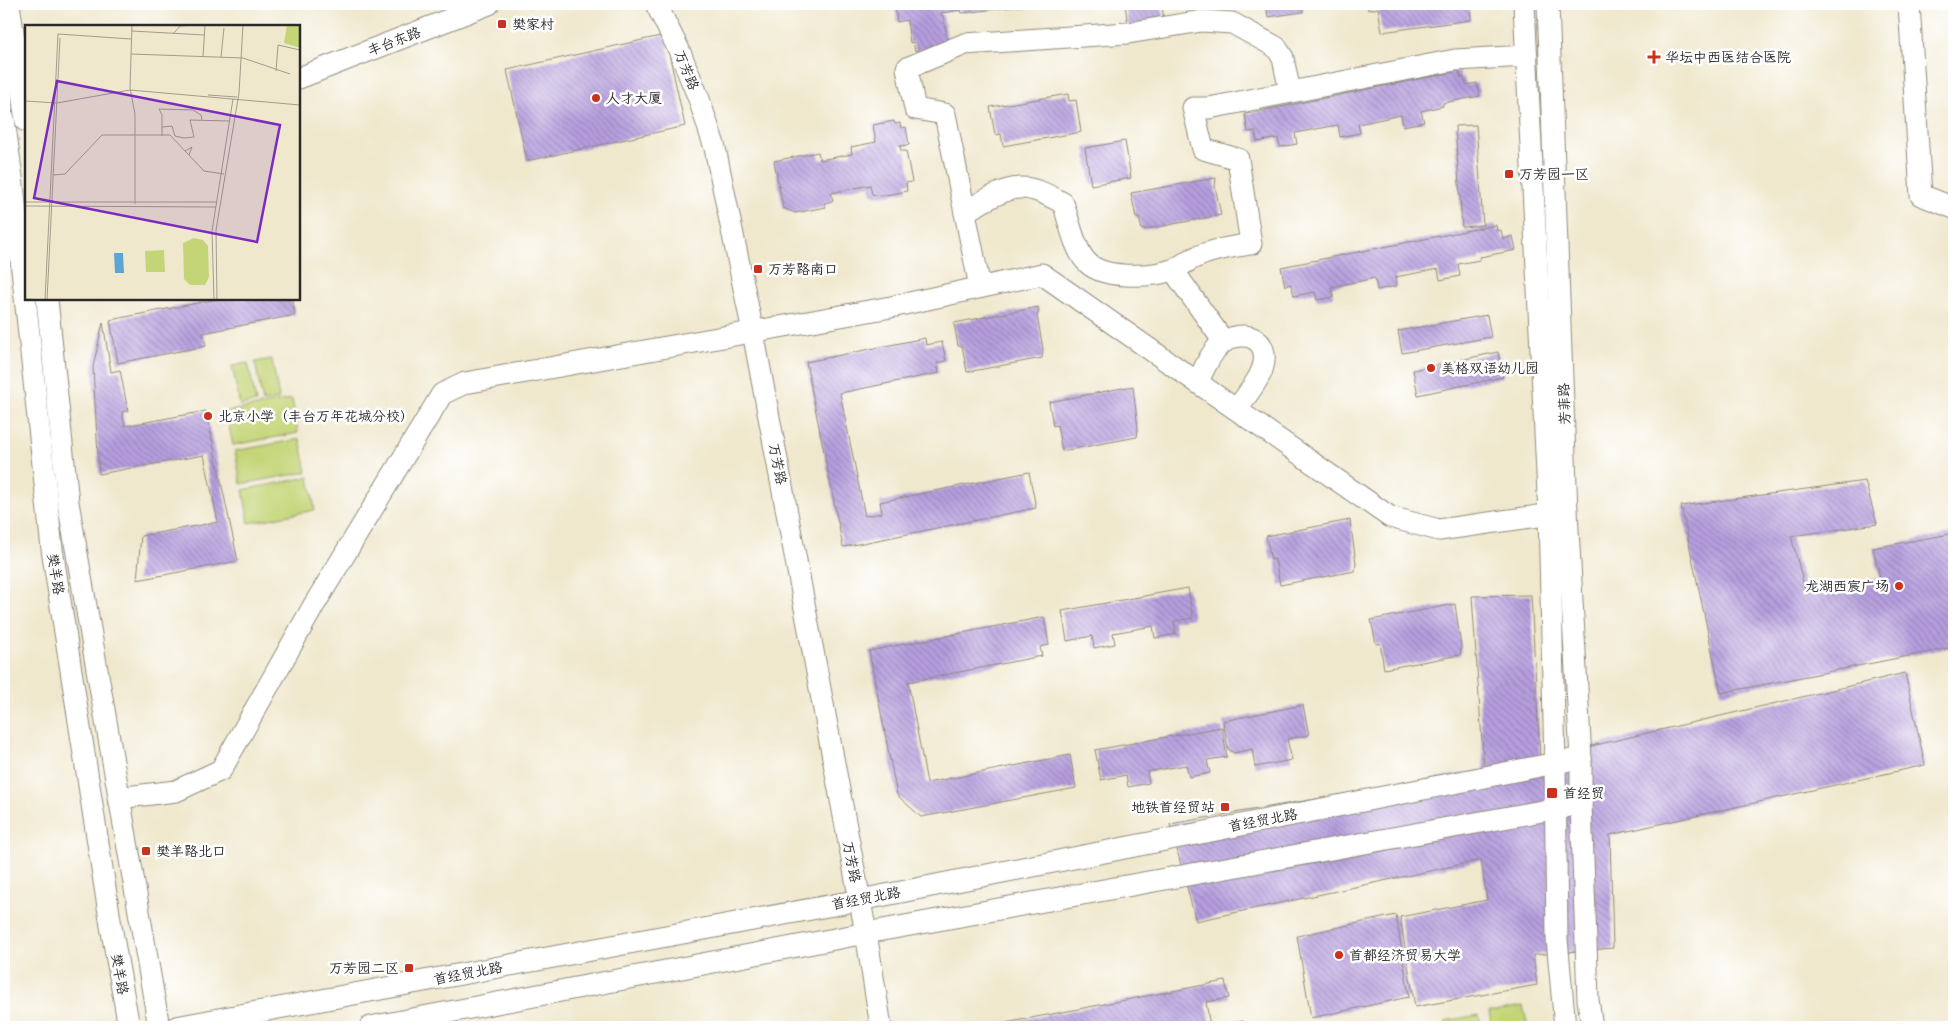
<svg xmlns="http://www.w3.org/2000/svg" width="1958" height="1031" font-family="'Playpen Sans','LXGW WenKai TC',sans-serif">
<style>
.green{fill:#c4d577;stroke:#788051}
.building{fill:url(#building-back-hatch)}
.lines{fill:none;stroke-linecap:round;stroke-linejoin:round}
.minor-casing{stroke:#8e8a7c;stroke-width:23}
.minor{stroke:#fff;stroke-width:21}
.poi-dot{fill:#c8321e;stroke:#fff;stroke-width:2}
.labels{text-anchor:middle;stroke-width:5;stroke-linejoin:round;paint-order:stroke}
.poi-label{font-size:14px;fill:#2b2b2b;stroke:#fff;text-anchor:start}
.street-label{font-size:14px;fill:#2b2b2b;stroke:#fff}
.inset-road{fill:none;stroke:#a19c8c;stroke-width:1}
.view{fill:#7b2cbf;fill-opacity:0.15;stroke:#7b2cbf;stroke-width:2.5}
.inset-edge{fill:none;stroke:#2b2b2b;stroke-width:2.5}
</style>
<defs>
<pattern id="building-back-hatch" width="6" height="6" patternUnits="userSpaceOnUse" patternTransform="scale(1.25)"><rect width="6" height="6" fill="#b79fdf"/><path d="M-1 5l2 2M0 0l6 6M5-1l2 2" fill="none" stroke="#9582b5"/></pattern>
</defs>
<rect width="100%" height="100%" fill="#fff"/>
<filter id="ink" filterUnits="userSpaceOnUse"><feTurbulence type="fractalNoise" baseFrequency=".02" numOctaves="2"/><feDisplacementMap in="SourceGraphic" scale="10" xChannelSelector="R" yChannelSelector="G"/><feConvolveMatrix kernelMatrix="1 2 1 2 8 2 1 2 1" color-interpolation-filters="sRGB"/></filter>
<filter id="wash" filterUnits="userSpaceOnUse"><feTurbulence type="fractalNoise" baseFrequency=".0096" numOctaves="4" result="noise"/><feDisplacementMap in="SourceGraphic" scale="20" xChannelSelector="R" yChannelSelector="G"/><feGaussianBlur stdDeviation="1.12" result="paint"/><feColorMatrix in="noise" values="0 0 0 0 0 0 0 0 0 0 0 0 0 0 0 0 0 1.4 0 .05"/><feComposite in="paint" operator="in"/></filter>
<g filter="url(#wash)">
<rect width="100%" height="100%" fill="#f0e8cd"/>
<g class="green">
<path d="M272 359 279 399 263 402 255 362Z"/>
<path d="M248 363 256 402 240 406 232 366Z"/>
<path d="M292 399 298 433 233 445 226 412Z"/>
<path d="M300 439 307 472 241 484 235 451Z"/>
<path d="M309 477 315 510 249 523 243 490Z"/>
<path d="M1523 1006 1528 1027H1492L1489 1012Z"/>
<path d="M1479 1015 1481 1027H1446L1445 1021Z"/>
</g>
<g id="blocks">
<g class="building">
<path d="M889 4H1029V5L962 13 961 10 941 13V15H943L948 45 915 51 913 42 910 43 907 20 897 22 895 7 890 8Z"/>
<path d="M1125 4H1162L1164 24 1128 26Z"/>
<path d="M1266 4H1303V12L1268 17Z"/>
<path d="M1367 4H1470L1471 20 1382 32 1378 8 1368 10Z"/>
<path d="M665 35 685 126 527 161 507 70Z"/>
<path d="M1459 71 1461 78 1464 77 1466 85 1477 83 1480 96 1443 103V106L1421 111 1424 122 1403 126 1401 115 1358 124 1360 133 1340 137 1338 125 1295 133 1297 144 1280 147 1278 138 1257 142 1255 131 1248 132 1245 114Z"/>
<path d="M1068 94 1069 101 1076 100 1081 132 1003 146 1001 134 995 135 990 107Z"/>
<path d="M894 121 895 124 900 123 901 128 906 127 909 145 900 146 901 151H906L912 182 906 183 907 191 880 196 872 194 870 185 831 193 833 201 824 203 826 207 795 213 783 208 774 161 818 152 820 160 852 154 851 147 876 142 873 125Z"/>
<path d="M1476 125 1483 225 1462 227 1455 126Z"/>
<path d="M1125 141 1131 178 1091 185 1085 148Z"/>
<path d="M1216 178 1215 186 1221 215 1142 230 1139 218H1136L1131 193Z"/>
<path d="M1496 225 1497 231 1501 230 1503 239 1513 236 1516 250 1480 257V260L1458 264 1460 276 1440 280 1438 269 1395 277 1397 286 1377 290 1375 278 1331 287 1334 297 1317 300 1315 292 1294 296 1291 284 1285 286 1281 267Z"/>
<path d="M218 299H292L295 315 203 333 206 346 118 363 110 320Z"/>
<path d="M1038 307 1039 312 1037 315 1043 349 1042 358 967 372 962 346H958L954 323Z"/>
<path d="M1487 315 1491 337 1402 353 1398 331Z"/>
<path d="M103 322 111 372 120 370 128 411 122 412 125 426 206 411 238 561 137 580 141 536 218 522 204 455 99 474 93 367Z"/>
<path d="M925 338 926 345 942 342 946 361 937 363 939 373 840 393 865 516 882 513 880 502 1029 472 1036 508 843 547 806 362Z"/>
<path d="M1498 352 1503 377 1418 395 1413 370Z"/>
<path d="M1133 386 1138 429 1137 437 1062 451 1057 425 1053 426 1049 402Z"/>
<path d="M1865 481 1877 524 1791 536 1806 593 1880 578 1873 548 1950 534 1954 555V647L1721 693 1681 506Z"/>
<path d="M1350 520 1356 563 1355 571 1280 585 1275 559 1271 560 1266 536Z"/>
<path d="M1188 588 1193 618 1174 621 1176 634 1155 638 1153 626 1113 633 1115 644 1094 648 1092 636 1067 641 1062 611Z"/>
<path d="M1531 595 1540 758 1905 673 1925 765 1610 835 1613 948 1533 955 1537 985 1415 1007 1400 917 1487 900 1481 860 1196 921 1170 824 1484 770 1472 596Z"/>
<path d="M1455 604 1461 647 1460 655 1384 669 1380 643 1376 644 1371 620Z"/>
<path d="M1044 617 1049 645 1040 647 1042 656 908 682 927 783 1070 755 1076 788 921 817 897 795 869 651Z"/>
<path d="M1303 705 1309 735 1287 739 1292 760 1255 767 1252 749 1234 753 1228 749 1223 721Z"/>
<path d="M1222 727 1227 757 1207 760 1210 773 1189 777 1186 765 1147 772 1149 783 1128 787 1126 775 1101 780 1095 750Z"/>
<path d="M1396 915 1409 997 1311 1018 1297 936Z"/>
<path d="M1225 981 1229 998 1206 1002 1210 1026 1243 1021 1244 1027H1006L1005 1023Z"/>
</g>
</g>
</g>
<g filter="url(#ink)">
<use href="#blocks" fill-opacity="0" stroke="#8e8a7c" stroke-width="1"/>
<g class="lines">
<defs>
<g id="minor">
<path d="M9 4 26 121"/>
<path d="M656 4 679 50 699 99 715 148 753 332 866 933 881 1027"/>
<path d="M1524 4 1549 514 1555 763 1557 939 1565 1027"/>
<path d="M1548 4 1567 512 1581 758V804L1586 942 1588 1000 1592 1027"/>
<path d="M1909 4 1921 195 1954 208"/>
<path d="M299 78 489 4"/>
<path d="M4 119 13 185 52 549 111 926 129 1027"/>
<path d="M965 212C978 204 1004 188 1019 188 1034 187 1050 196 1063 203 1069 220 1074 247 1085 260 1100 280 1151 277 1172 270 1181 267 1189 259 1199 256 1214 249 1234 247 1251 244L1238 159 1203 149 1193 108H1209L1455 60 1527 56"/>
<path d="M1173 270 1224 342"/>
<path d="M980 287 945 114 915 109 907 68 965 44 1128 33 1202 21 1232 23 1276 47 1283 58 1290 92"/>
<path d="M47 299 68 502 159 1027"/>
<path d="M1198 381C1204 370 1210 353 1220 345 1242 326 1273 338 1262 370 1258 382 1244 398 1237 409"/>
<path d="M118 798 176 791 221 770 314 605 442 394 465 383 891 307 1042 274 1390 517 1439 530 1567 512"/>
<path d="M176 1027 860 900 1581 758"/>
<path d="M370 1027 866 933 1581 804"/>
</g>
</defs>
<use href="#minor" class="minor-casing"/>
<use href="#minor" class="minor"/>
</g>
</g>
<g class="poi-dot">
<rect x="497" y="19" width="10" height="10" rx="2.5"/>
<path d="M1651.5 49.5h5v5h5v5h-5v5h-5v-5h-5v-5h5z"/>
<circle cx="596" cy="98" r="5"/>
<rect x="1504" y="169" width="10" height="10" rx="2.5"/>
<rect x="753" y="264" width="10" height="10" rx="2.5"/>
<circle cx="1431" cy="368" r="5"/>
<circle cx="208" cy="416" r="5"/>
<circle cx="1899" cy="586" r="5"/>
<rect x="1546" y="787" width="12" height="12" rx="2.5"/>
<rect x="1220" y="802" width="10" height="10" rx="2.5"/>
<rect x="141" y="846" width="10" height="10" rx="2.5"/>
<circle cx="1339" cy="955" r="5"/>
<rect x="404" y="963" width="10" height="10" rx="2.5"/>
</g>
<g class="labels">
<g class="poi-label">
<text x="512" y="29">樊家村</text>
<text x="1665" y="62">华坛中西医结合医院</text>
<text x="606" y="103">人才大厦</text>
<text x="1519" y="179">万芳园一区</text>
<text x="768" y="274">万芳路南口</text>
<text x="1441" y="373">美格双语幼儿园</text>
<text x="218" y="421">北京小学（丰台万年花城分校）</text>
<text x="1889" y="591" text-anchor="end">龙湖西宸广场</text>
<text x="1563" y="798">首经贸</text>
<text x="1215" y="812" text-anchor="end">地铁首经贸站</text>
<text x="156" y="856">樊羊路北口</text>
<text x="1349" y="960">首都经济贸易大学</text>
<text x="399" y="973" text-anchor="end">万芳园二区</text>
</g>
<g class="street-label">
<text transform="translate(394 41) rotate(-21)" y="5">丰台东路</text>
<text transform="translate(687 70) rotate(68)" y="5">万芳路</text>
<text transform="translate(1564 404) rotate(-92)" y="5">芳菲路</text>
<text transform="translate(778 464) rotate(79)" y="5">万芳路</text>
<text transform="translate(56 574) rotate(81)" y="5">樊羊路</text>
<text transform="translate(1263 820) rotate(-11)" y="5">首经贸北路</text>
<text transform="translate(852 862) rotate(79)" y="5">万芳路</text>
<text transform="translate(866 898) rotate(-11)" y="5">首经贸北路</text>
<text transform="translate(468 973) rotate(-11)" y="5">首经贸北路</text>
<text transform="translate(120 974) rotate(80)" y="5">樊羊路</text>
</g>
</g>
<g transform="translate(25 25)">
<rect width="275" height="275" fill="#f0e8cd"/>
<path d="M262 0H275V23L259 18ZM169 213 178 215 183 221 184 252 180 260H165L159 254 158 218ZM139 225 140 247H121L120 226Z" fill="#c4d577"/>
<path d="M89 228H98L99 248H90Z" fill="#5ca4d3"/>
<path class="inset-road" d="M107 0 105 63 110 89V179M107 6 179 10M148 9 155 1 171 0M106 29 218 33 265 49M178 32 180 0M196 32 199 3M251 46 253 20 275 25M183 70 212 72M0 76 32 78 105 65 275 80M137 102 147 101 150 111 159 113 169 112 165 95 204 96M137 111V90L134 84 168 85 176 90 177 95M160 126 167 122 164 130M28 150 40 149 77 110H145L179 146 199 149M0 177H192M0 181 191 182M0 274 22 275 35 13M20 275 33 9 106 14M189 275 187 206 208 74M192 275 191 205 214 68 218 0"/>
<path class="view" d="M32 56 255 100 232 217 9 173Z"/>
<rect width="275" height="275" class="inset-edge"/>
</g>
<rect width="1958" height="1031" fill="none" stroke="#fff" stroke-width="20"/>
</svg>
